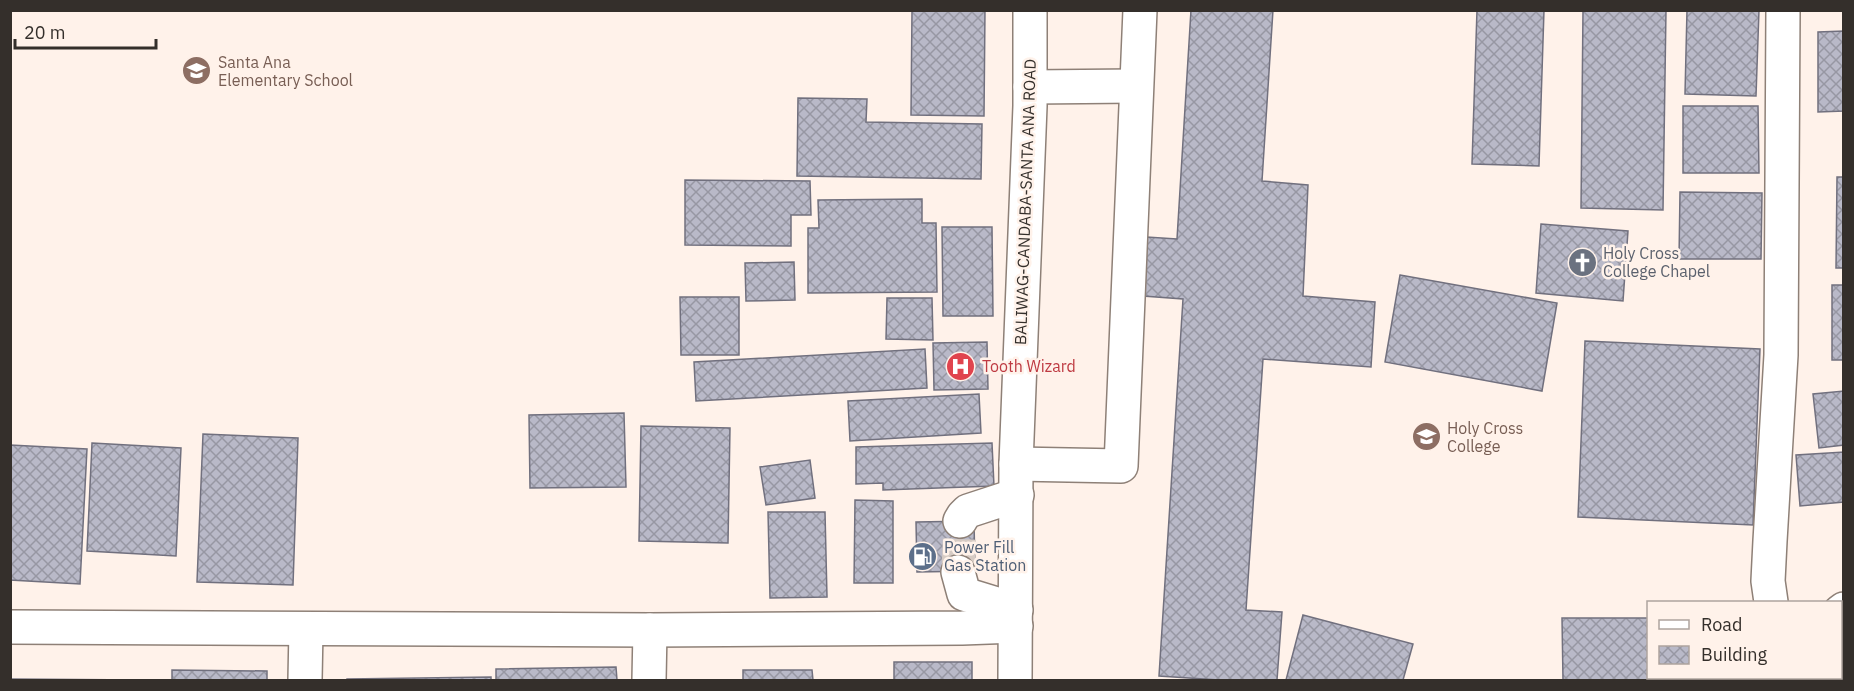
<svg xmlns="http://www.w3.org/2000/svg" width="1854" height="691" font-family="'IBM Plex Sans',sans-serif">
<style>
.building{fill:url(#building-cross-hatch);stroke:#71707e;stroke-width:1.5}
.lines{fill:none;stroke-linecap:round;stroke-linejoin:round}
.minor-tunnel{stroke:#d6cbc4;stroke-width:33;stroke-dasharray:33 16;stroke-linecap:butt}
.minor-casing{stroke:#8e8077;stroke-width:36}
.major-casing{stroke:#8e8077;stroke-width:36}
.minor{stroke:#fff;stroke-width:33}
.major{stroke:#fff;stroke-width:33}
.labels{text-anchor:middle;stroke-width:5;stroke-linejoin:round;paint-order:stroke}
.education-label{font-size:16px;fill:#785e54;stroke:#fff2ea;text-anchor:start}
.street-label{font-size:16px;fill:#342f2b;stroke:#fff2ea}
.worship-label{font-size:16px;fill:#5b616d;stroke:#fff2ea;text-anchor:start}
.health-label{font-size:16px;fill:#be3a42;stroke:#fff2ea;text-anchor:start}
.service-label{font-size:16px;fill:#4e5e75;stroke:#fff2ea;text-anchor:start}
</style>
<defs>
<pattern id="building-cross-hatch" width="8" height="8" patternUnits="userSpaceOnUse" patternTransform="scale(1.5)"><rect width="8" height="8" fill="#b9b9c8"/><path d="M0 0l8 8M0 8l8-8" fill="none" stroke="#9797a3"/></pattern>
</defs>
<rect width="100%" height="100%" fill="#fff2ea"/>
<g class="building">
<path d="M912 10H985L984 116 911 115Z"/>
<path d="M1191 10H1273L1262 181 1308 185 1303 296 1375 302 1371 367 1263 359 1246 610 1282 612 1277 680H1219L1159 676 1183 299 1143 296 1147 237 1177 239Z"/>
<path d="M1477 10H1544L1539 166 1472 164Z"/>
<path d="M1583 10H1666L1663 210 1581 208Z"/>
<path d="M1687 10H1759L1756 96 1685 94Z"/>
<path d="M1844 31V111L1818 112V32Z"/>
<path d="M798 98 867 99 866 122 982 124 981 179 797 176Z"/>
<path d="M1683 106H1758L1759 173H1683Z"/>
<path d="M1837 177H1844V268H1836Z"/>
<path d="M685 180 810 181 811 215H791V246L685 245Z"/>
<path d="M1680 192 1762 193 1761 259H1679Z"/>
<path d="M922 199V223H936L937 292 808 293V228H819L818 200Z"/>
<path d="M1541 224 1628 231 1623 301 1536 293Z"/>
<path d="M942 227H992L993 316H943Z"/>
<path d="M794 262 795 300 746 301 745 263Z"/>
<path d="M1400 275 1557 303 1542 391 1385 362Z"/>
<rect x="1832" y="285" width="12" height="75"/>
<path d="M680 297H739V355H681Z"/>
<path d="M887 298H932L933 340 886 339Z"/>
<path d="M1585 341 1760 349 1753 525 1578 517Z"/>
<path d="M987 342 988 389 934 390 933 343Z"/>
<path d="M925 349 927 388 696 401 694 362Z"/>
<path d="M1844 391V445L1819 448 1813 394Z"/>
<path d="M979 394 981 433 850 441 848 401Z"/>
<path d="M624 413 626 487 530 488 529 415Z"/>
<path d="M641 426 730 428 728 543 639 541Z"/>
<path d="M203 434 298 438 293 585 197 582Z"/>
<path d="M92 443 181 448 176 556 87 551Z"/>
<path d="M992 443 994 486 883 490V483L856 484V447Z"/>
<path d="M10 445 87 449 80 584 10 580Z"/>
<path d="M1844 452V502L1800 506 1796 455Z"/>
<path d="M810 460 815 498 766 505 760 467Z"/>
<path d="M855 500 893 501V583H854Z"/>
<path d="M768 512H825L827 597 770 598Z"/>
<path d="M974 521 975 571 917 572 916 522Z"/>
<path d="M1303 615 1413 644 1403 680H1286Z"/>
<path d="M1562 618H1648V678H1668V680H1563Z"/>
<rect x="894" y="662" width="78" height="18"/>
<path d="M616 667 617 680H496V669Z"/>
<path d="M172 670 267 671V680H172Z"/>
<path d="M743 670H812L813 680H743Z"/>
<path d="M491 677V680H347V679Z"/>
<path d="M10 679 143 680H10Z"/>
</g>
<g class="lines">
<path class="minor-tunnel" d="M958 572 960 521"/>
<defs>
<g id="minor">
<path d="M1030 87 1136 86"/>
<path d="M1016 464 1121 466 1140 10"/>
<path d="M960 521 963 516 968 511 1017 495"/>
<path d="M958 572 964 594 1016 610"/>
<path d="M1771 602 1768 581 1770 541 1781 355 1783 10"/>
<path d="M1840 612 1844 609"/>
<path d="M10 627 650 630 962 628 1016 626"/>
<path d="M305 680 306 629"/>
<path d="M649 680 650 630"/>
</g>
<path id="major" d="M1015 680 1016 464 1030 106V10"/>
</defs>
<use href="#minor" class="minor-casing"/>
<use href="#major" class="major-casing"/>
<use href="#minor" class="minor"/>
<use href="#major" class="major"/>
</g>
<defs>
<symbol id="school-disc" viewBox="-11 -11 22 22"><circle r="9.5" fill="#8d6e63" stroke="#fff2ea"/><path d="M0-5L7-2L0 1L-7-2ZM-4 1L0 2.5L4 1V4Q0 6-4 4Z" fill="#fff"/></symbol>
<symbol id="church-disc" viewBox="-11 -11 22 22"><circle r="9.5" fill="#6b7280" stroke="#fff2ea"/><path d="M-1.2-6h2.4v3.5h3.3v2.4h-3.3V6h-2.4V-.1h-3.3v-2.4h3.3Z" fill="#fff"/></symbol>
<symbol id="hospital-disc" viewBox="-11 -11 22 22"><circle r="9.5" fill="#e0444e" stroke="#fff2ea"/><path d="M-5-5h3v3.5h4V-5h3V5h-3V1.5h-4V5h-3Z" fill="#fff"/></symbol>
<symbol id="university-disc" viewBox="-11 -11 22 22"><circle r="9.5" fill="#8d6e63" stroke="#fff2ea"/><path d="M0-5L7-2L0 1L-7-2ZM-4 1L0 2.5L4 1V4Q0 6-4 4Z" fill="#fff"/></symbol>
<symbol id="fuel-disc" viewBox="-11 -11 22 22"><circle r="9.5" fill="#5c6f8a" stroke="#fff2ea"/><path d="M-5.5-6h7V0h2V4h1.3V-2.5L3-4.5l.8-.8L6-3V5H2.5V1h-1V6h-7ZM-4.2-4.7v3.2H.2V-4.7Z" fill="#fff"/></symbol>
</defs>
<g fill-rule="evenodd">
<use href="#school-disc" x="180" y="54" width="33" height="33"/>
<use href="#church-disc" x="1566" y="246" width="33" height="33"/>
<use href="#hospital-disc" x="944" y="350" width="33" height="33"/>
<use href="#university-disc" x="1410" y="420" width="33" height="33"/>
<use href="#fuel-disc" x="906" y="540" width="33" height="33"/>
</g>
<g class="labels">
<g class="education-label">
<text x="218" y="68">Santa Ana<tspan x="218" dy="18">Elementary School</tspan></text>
<text x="1447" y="434">Holy Cross<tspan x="1447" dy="18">College</tspan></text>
</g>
<g class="street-label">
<text transform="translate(1025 202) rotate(-88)" y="6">BALIWAG-CANDABA-SANTA ANA ROAD</text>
</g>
<g class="worship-label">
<text x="1603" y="259">Holy Cross<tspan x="1603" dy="18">College Chapel</tspan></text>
</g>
<g class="health-label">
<text x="982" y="372">Tooth Wizard</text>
</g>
<g class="service-label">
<text x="944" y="553">Power Fill<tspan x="944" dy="18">Gas Station</tspan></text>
</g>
</g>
<rect width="1854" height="691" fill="none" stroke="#342f2b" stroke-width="24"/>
<rect x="1647" y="601" width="195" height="78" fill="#fff2ea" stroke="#aea49e" stroke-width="1.5"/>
<rect x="1659" y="620" width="30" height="9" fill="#ffffff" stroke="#aea49e" stroke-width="1.5"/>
<text x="1701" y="631" font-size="18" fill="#342f2b">Road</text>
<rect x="1659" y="646" width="30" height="18" fill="url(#building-cross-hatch)" stroke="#aea49e" stroke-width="1.5"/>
<text x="1701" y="661" font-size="18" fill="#342f2b">Building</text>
<path d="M15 39v9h141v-9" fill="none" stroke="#342f2b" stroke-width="3"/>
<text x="24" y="39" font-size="18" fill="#342f2b" stroke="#fff2ea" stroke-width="4.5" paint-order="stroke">20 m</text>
</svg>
